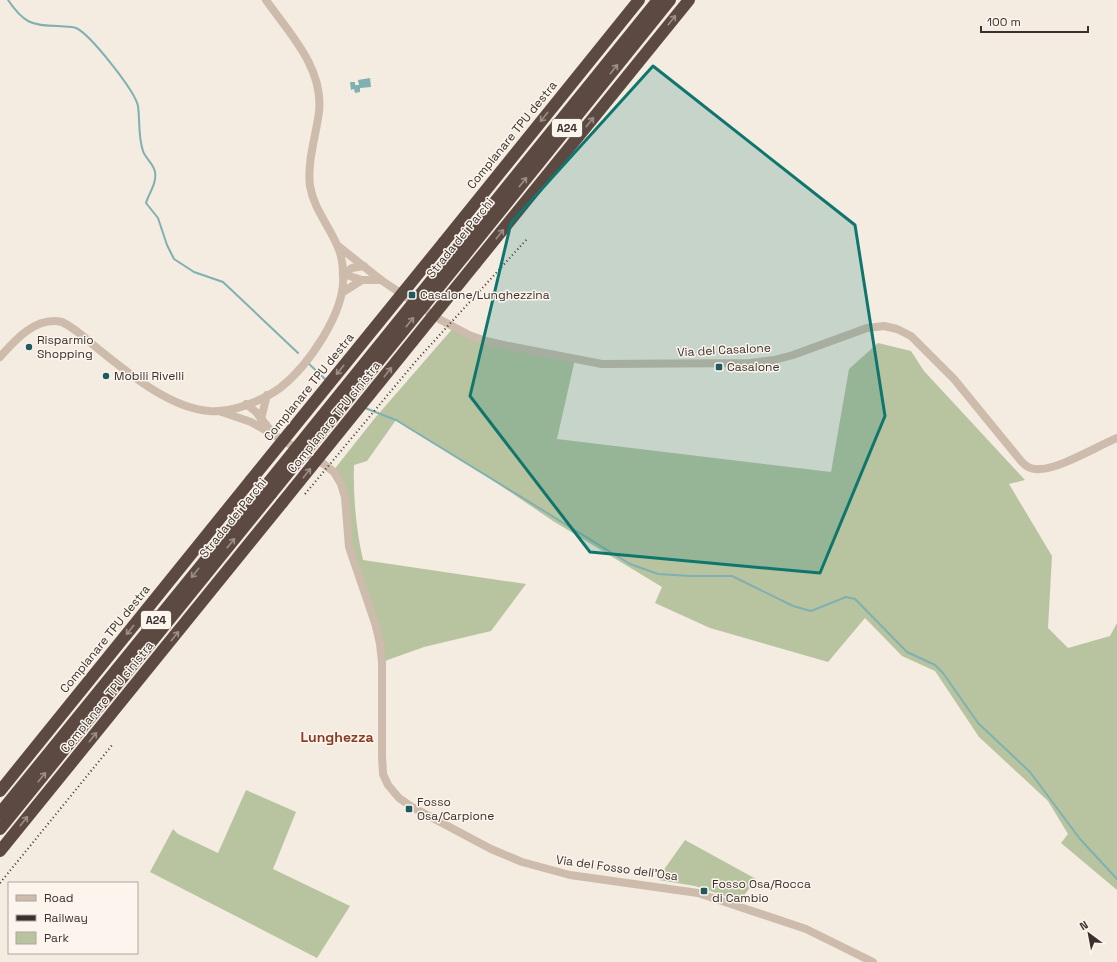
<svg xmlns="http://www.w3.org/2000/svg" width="1117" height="962" font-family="'Space Grotesk',sans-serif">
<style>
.green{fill:#b8c4a0}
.water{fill:#7fb0b2}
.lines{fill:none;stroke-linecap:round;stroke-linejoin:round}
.stream{stroke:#7fb0b2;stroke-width:2}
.minor{stroke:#cdbbac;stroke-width:8}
.highway{stroke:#5c4a42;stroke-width:12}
.rail{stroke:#3b302b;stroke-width:2;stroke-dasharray:1 3;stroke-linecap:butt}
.highway-bridge{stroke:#5c4a42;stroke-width:12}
.oneway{stroke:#9c8e87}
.marked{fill:#0f766e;fill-opacity:0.2;stroke:#0f766e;stroke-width:3;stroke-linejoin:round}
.poi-dot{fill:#1f5a5e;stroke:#fbf5ee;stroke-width:1.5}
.labels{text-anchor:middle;stroke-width:3;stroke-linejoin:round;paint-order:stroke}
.shield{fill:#fbf5ee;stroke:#756b66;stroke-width:1}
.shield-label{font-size:11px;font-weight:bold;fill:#3b302b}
.street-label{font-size:12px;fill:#3b302b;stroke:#fbf5ee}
.poi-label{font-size:12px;fill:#3b302b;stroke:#fbf5ee;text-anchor:start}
.quarter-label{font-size:14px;font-weight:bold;fill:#8c3b22;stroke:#fbf5ee}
</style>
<rect width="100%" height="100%" fill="#f4ebe1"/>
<g class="green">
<path d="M454 327 459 330 575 359 557 439 831 472 849 369 878 343 911 351 924 371 1025 480 1009 484 1052 556 1048 628 1068 648 1110 636 1117 623V890L1061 843 1068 834 1048 801 979 737 935 671 902 656 865 618 828 662 710 628 655 603 662 587 553 521 485 475 396 420 367 461 354 465C353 497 356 529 363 560L526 584 491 631 424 647 382 662 356 569 345 500 333 471 375 418Z"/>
<path d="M246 790 296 812 273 869 350 906 317 958 150 872 173 829 178 834 218 853Z"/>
<path d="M685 840 756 879 740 901 695 886 659 880 658 878Z"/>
</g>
<path class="water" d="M370 78 371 87 360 88V92L355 93 354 89 351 90 350 82H355V85H359L358 80Z"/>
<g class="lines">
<g class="stream">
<path d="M8 0C23 22 31 26 58 26 63 27 70 26 76 28 90 34 135 91 138 106 140 121 138 136 143 151 145 158 154 164 155 172 157 183 149 193 146 203L158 218 167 245 174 259 194 272 223 282 298 353"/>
<path d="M307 362 326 380"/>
<path d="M365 408 396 420 630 564 658 574 691 576H732L793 606 811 611 846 597 855 599 907 652 935 665 943 673 978 723 1030 772 1080 839 1117 879"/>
</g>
<g class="minor">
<path d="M338 246 381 280 439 319 469 335 488 342 602 364 750 363 774 360 793 355 867 328 884 326 897 329 911 336 954 379 1021 461C1026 467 1032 470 1040 469 1059 469 1098 446 1117 438"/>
<path d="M343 274 352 268 364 266"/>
<path d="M343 274 362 280"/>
<path d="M343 292 362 280H381"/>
<path d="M0 357C15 340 36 316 62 322 75 328 86 339 97 348 127 372 169 408 209 411 232 413 262 401 280 388 308 366 346 312 343 275 343 266 341 253 337 245 328 224 314 209 310 186 307 161 316 136 319 112 324 68 289 33 266 0"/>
<path d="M246 404 256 412 271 431"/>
<path d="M219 411 251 422 321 462 334 472 341 484 345 497 349 547 376 626 380 644 382 662V756L383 774 388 785 399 798 412 807 491 849 522 862 570 875 698 893 806 929 873 962"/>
<path d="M261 419 267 395"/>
</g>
<g class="highway">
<path d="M444 242 639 0"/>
<path d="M456 250 658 0"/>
<path d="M464 256 670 0"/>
<path d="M475 264 689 0"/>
<path d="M0 791 251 480"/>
<path d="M0 813 264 488"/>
<path d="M0 829 271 494"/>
<path d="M0 851 282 503"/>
</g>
<g class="rail">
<path d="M305 494 416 361 527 239"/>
<path d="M0 883 113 744"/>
</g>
<g class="highway-bridge">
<path d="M251 480 444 242"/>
<path d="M264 488 456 250"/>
<path d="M271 494 464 256"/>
<path d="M282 503 475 264"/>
</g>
</g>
<defs><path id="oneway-shaft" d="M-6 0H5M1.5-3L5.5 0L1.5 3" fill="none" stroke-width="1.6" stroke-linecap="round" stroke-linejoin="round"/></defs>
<g class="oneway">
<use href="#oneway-shaft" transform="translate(672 20) rotate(-51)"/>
<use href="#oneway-shaft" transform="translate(614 69) rotate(-51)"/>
<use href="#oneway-shaft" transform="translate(544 117) rotate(129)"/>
<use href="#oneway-shaft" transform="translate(590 122) rotate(-51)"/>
<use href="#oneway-shaft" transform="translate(523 182) rotate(-51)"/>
<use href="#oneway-shaft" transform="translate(500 234) rotate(-51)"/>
<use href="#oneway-shaft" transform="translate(410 322) rotate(-51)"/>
<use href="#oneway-shaft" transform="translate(340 370) rotate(129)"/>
<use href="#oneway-shaft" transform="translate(388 372) rotate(-51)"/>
<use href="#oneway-shaft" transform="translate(307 473) rotate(-51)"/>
<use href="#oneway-shaft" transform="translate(231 543) rotate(-51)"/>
<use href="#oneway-shaft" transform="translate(195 573) rotate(129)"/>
<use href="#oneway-shaft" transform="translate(130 630) rotate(129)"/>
<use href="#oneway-shaft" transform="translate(175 636) rotate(-51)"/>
<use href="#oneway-shaft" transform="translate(93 737) rotate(-51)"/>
<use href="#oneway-shaft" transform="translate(42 777) rotate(-51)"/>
<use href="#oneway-shaft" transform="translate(24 821) rotate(-51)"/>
</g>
<path class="marked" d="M653 66 855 225 885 416 820 573 590 552 470 396 511 223Z"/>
<g class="poi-dot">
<rect x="408" y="291" width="8" height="8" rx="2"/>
<circle cx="29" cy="347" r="4"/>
<rect x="715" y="363" width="8" height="8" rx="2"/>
<circle cx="106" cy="376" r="4"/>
<rect x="405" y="805" width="8" height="8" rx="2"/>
<rect x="700" y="887" width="8" height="8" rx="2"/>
</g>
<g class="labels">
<g class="shield">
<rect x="552" y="119" width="30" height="18" rx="3"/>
<rect x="141" y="611" width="30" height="18" rx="3"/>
</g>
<g class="shield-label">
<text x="567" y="132">A24</text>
<text x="156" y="624">A24</text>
</g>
<g class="street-label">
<text transform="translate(512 135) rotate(-51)" y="4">Complanare TPU destra</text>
<text transform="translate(460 238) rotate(-51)" y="4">Strada dei Parchi</text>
<text transform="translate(724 350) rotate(-3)" y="4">Via del Casalone</text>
<text transform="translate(309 387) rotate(-51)" y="4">Complanare TPU destra</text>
<text transform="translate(334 417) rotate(-51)" y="4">Complanare TPU sinistra</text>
<text transform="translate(233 518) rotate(-51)" y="4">Strada dei Parchi</text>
<text transform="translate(105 639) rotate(-51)" y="4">Complanare TPU destra</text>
<text transform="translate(107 697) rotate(-51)" y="4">Complanare TPU sinistra</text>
<text transform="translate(617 868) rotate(8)" y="4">Via del Fosso dell'Osa</text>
</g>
<g class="poi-label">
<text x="420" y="299">Casalone/Lunghezzina</text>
<text x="37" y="344">Risparmio<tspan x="37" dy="14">Shopping</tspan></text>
<text x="727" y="371">Casalone</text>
<text x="114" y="380">Mobili Rivelli</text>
<text x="417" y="806">Fosso<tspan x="417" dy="14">Osa/Carpione</tspan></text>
<text x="712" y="888">Fosso Osa/Rocca<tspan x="712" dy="14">di Cambio</tspan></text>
</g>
<g class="quarter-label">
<text x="337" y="742">Lunghezza</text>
</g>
</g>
<rect x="8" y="882" width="130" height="72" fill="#fbf5ee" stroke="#aea6a0"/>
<rect x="16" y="895" width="20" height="6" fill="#cdbbac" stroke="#aea6a0"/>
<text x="44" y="902" font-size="12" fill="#3b302b">Road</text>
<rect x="16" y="915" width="20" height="6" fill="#3b302b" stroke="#aea6a0"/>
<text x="44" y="922" font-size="12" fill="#3b302b">Railway</text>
<rect x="16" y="932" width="20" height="12" fill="#b8c4a0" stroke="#aea6a0"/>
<text x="44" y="942" font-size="12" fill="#3b302b">Park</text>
<g transform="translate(1089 934) rotate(328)" stroke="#fbf5ee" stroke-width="3" paint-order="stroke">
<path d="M0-3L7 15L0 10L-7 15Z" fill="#3b302b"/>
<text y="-6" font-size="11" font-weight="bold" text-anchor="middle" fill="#3b302b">N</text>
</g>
<path d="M981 26v6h107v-6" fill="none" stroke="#3b302b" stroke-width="2"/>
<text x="987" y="26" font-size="12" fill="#3b302b" stroke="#fbf5ee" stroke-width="3" paint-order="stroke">100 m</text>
</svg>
